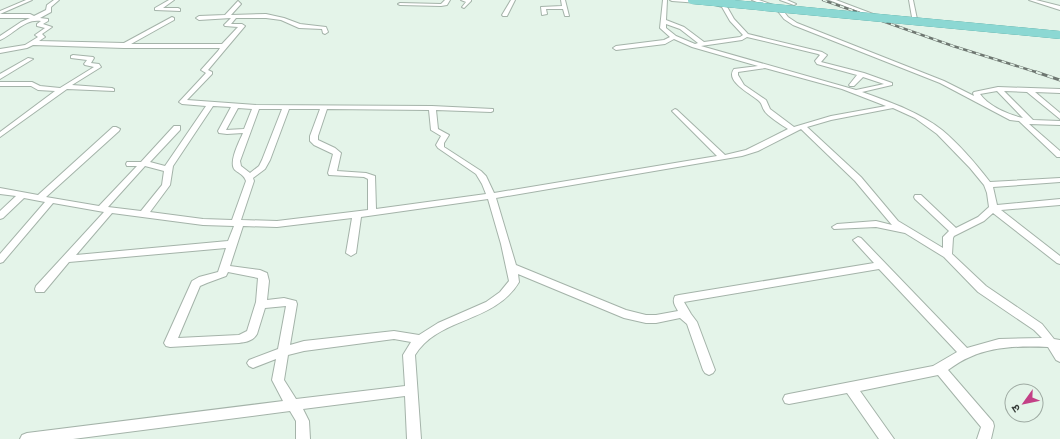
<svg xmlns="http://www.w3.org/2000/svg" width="1060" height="439" font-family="Signika,'Noto Sans Devanagari',sans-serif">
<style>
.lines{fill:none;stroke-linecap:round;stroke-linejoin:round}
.minor-casing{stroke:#a4b3a9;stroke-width:2}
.minor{fill:#fff;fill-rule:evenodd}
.rail-far1-casing{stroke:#6e7771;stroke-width:2.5}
.rail-casing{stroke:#6e7771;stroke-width:3}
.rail-far1{stroke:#e4f4e9;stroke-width:1.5;stroke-dasharray:4.5;stroke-linecap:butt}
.rail{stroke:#e4f4e9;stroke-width:2;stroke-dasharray:6;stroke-linecap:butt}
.major-bridge-casing{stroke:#3c908a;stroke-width:8;stroke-linecap:butt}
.major-bridge{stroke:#8cd8d3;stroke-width:8}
</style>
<rect width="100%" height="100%" fill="#e4f4e9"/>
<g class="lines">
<defs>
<g id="minor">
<path d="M26 0H32L0 14H30L34 16 46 10 47 5 54 0H59L51 7V12L40 18 48 19V21L43 24 52 27 42 34 45 37 39 41 124 43 172 17 174 18V20L131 44H222L238 27 225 26 224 25 231 18 199 20 196 18 199 16 225 15 238 1 241 4 231 15 266 14 284 18 300 24 326 27 328 32 325 34 323 33 322 29 299 28 281 20 266 18H236L231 24H242L245 26 208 70 212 72V74L187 100 256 105 432 106 493 109V111L491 112 436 110 438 129 449 135 444 143V147L481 171 486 176 494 193 717 156 672 111 675 109 677 110 725 155 746 150 788 129C782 125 767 116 764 110 762 107 762 104 760 102 754 95 724 82 734 69L758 66 692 47 674 39 665 44 616 50 613 48 616 46 664 40 670 37 660 28 663 0H667L666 20 684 27 704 42 740 37 743 35 730 21 722 7 712 4 714 3 726 5 734 19 748 34 822 52 827 55 821 62 864 73 892 83V85L862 92C890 102 919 112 942 130 960 145 976 164 990 182L1060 178V182L993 187 997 205 1060 199V205L1001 210 1060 256V264L1057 263 993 213 984 221 954 236 953 238 952 254 986 286 1042 324 1054 339 1060 340V362L1056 360 1048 347C1022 346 994 346 970 357 962 360 955 365 948 370L993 422 994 426 991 439H977L981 427 938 375 860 391 894 439H879L847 393 789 404 785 403 783 399 785 395 789 394 933 366 957 352 879 269 684 302 691 314 697 322 715 370 713 373 709 375 705 373 703 370 687 324 680 318 656 323H646L624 318 518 274 519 282C495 323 438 317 415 355L421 439H407L405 396 303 409 309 421 310 439H296V421L290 411 73 439H20L22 435 27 433 283 401 272 380 276 359 253 368 249 366 247 363 249 360 278 349 286 306 265 308 257 334C253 341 246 342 239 343L170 347 166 346 164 343 192 281 199 277 218 272 226 248 69 262 44 292H36L35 289 36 286 104 212 53 203 3 262 0 263V254L45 202 24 198 3 218 0 219V211L16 196 0 194V188L38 195 113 127H116L120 129 119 131 46 197 99 206 137 166H127L126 164 127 162H141L174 126H180V130L150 162 165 166 206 106 182 104 179 102 206 73 201 70 218 51 220 48H124L33 45 27 48 0 53V49L25 45 38 37 35 35 45 28 37 26V24L41 21C25 18 14 34 0 40V36L21 22 30 18H0V11ZM666 24 680 29 698 43 695 44 676 36 666 28ZM747 37 818 54 820 55 815 61 817 64 857 75 849 85 850 86H854L863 77 884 84 856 90 701 46 742 40ZM765 68 842 89 886 106 831 116 794 127 770 109 766 100 744 85 738 75V72ZM213 106 231 107 218 131 219 133 227 134 243 133C239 142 228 163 235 170 240 174 244 175 246 181L232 220 203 219 150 212 170 185 173 166ZM238 108 252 109 244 129 226 130ZM893 108 915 118 937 134 970 168 984 185 987 193 989 207 978 217 956 228 921 195H915L914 197 915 199 949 231 943 237V248L898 221 861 177 807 127 831 120ZM259 109H282L262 160 259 166 250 173 241 166 240 161ZM289 109H320L310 136V141L314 145 333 154 328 173 329 175 364 177 368 179V210L277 221 241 220 254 181 253 178 265 169 270 160ZM327 109 429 110 431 130 441 136 436 145 438 148 476 174 482 184 486 194 376 209 375 176 366 173 337 171 341 153 335 148 318 140V136ZM801 129 855 181 892 225 876 221 837 224 832 227 834 229 876 227 905 233 944 257 978 292 1034 330 1042 338 999 339 967 348 861 238 858 237 853 240 874 263 679 295 675 296C672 302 675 306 678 311L656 315H646L626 310 516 265 496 198 742 156 758 151ZM145 166 164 171 162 185 141 211 108 207ZM488 199 501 244 509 281 500 292 486 302 438 323 419 335 394 331 304 341 290 345 297 304 296 301 284 298 267 300 269 281 267 273 260 270 230 266 243 226 277 227 352 218 346 253 351 256 356 253 361 217ZM112 213 203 225 234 226 228 241 76 255ZM228 272 258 278 256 302 247 331 239 335 178 338 200 286 207 283 226 276ZM394 339 411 342 403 355 405 386 296 399 284 380 288 355 304 351Z"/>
<path d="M169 0H174L163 8H178L180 9V11L155 10V8Z"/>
<path d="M445 0H450L447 5 441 6 400 5 398 4 400 3 441 4Z"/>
<path d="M461 0H471V1L464 8 462 7 466 2Z"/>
<path d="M511 0H515L507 16H503L502 15Z"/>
<path d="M561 0H565L569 16H565L563 9H546L547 14 542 15 541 7 562 6Z"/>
<path d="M670 0H692L701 2 699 3 672 1Z"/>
<path d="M752 0H759L781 8 788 17 797 23 944 81 974 96 973 93 974 92 998 87 1060 89V93L1035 92 1060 113V119L1027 92 1004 91 1033 120 1060 121V125L1029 124 1060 151V157H1057L1019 121 1010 120 940 83 793 25 784 19 777 10ZM997 91 1023 118C1009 115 988 106 980 94Z"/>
<path d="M780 0H787L796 4 794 5Z"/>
<path d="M829 0H836L881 17 876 18Z"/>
<path d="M909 0H913L918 24 913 23Z"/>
<path d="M1029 0H1036L1060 6V10Z"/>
<path d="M73 55 93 57 94 58 91 63 99 64 101 67 72 85 112 88 114 89V91L67 89 0 137V132L55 91 38 90 31 86H0V82H32L40 86 60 88 94 67 85 65 84 64 87 60 71 58V56Z"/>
<path d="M28 58 33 59 0 79V74Z"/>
</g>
</defs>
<use href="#minor" class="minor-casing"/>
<use href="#minor" class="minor"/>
<defs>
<path id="rail-far1" d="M823 0 953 46 1039 73"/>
<path id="rail" d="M1036 72 1060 80"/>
</defs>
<use href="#rail-far1" class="rail-far1-casing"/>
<use href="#rail" class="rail-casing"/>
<use href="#rail-far1" class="rail-far1"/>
<use href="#rail" class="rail"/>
<defs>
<path id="major-bridge" d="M692 0 1060 35"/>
</defs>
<use href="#major-bridge" class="major-bridge-casing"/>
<use href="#major-bridge" class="major-bridge"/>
</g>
<g transform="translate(1024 403) rotate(237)"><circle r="19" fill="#e4f4e9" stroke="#9eaaa2"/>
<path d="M0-3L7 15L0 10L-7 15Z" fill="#c34086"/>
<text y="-6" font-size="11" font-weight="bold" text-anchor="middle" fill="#353b37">उ</text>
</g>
</svg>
